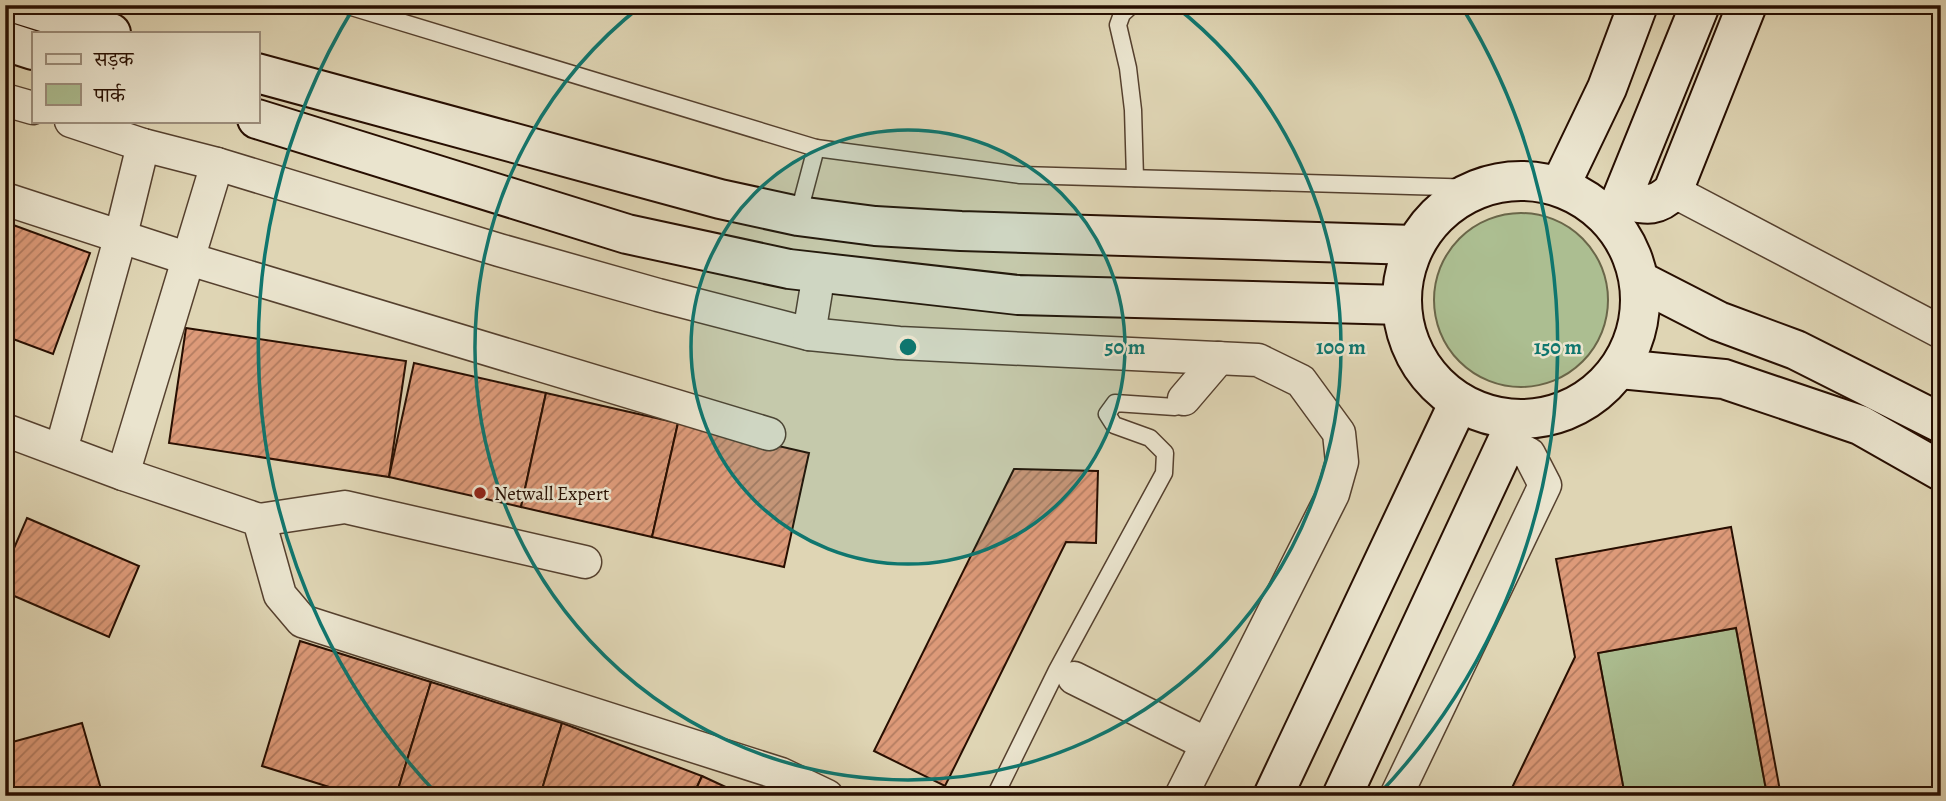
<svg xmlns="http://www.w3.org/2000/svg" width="1946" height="801" font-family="Alegreya,'Noto Serif Devanagari',serif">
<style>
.green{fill:#acbe91;stroke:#6a6649;stroke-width:2}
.building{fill:url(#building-hatch);stroke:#270e01;stroke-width:2}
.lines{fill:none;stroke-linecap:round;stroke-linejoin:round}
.lane-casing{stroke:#55402e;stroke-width:19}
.street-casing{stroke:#55402e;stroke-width:35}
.secondary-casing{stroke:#270e01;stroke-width:42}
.lane{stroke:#eae4ce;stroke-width:16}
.street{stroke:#eae4ce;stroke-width:32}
.secondary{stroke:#eae4ce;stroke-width:38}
.ring{fill:none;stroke:#0f766e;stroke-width:3.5}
.poi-dot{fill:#8f2418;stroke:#eae4ce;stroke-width:2.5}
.labels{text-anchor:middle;stroke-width:5;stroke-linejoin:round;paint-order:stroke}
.poi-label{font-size:19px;fill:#270e01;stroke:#eae4ce;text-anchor:start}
.centre{fill:#0f766e;stroke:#eae4ce;stroke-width:3.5}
.ring-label{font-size:21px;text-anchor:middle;font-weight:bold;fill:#0f766e;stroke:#eae4ce;stroke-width:5;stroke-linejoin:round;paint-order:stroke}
</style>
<defs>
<pattern id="building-hatch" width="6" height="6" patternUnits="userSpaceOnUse" patternTransform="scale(1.75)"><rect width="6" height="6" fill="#dd9a79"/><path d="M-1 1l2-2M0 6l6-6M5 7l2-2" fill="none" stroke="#b37c61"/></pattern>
</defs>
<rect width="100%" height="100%" fill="#dfd5b4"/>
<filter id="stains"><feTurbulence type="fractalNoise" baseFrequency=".00286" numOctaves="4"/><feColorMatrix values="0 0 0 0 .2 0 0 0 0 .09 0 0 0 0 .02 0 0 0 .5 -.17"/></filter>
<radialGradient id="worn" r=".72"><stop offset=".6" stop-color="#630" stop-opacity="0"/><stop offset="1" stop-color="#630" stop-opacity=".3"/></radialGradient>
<g class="green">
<circle cx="1521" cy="300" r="87"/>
<path d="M1736 628 1767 795 1625 796 1598 653Z"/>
</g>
<g class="building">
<path d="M5 222 90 253 53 354 5 336Z"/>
<path d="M186 328 406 361 389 477 169 443Z"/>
<path d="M414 363 546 393 521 507 389 477Z"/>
<path d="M546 393 678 423 652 537 521 507Z"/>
<path d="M678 423 809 453 784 567 652 537Z"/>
<path d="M1014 469 1098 471 1096 543 1066 542 945 786 874 751Z"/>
<path d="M5 511 13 513 5 550Z"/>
<path d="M27 518 139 566 109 637 5 592V569Z"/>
<path d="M1731 527 1781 796H1763L1767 795 1736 628 1598 653 1625 796H1508L1575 657 1556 559Z"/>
<path d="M300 641 431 682 396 796H358L262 766Z"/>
<path d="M431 682 562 723 540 796H396Z"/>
<path d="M82 723 103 796H5V744Z"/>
<path d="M562 723 702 776 693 796H540Z"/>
<path d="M702 776 745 796H693Z"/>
</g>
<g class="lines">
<defs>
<g id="lane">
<path d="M345 5 816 148 1020 175 1480 188"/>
<path d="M1132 5 1122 14 1118 25 1128 68 1133 110 1135 178"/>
<path d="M798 216 816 148"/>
<path d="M995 796 1057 670 1164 473 1165 453 1150 438 1114 425 1107 414 1115 403 1175 407 1184 399"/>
</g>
<g id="street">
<path d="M5 100 33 108"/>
<path d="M71 121 143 145 217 164 499 250 658 295 809 334 899 343 1258 360 1301 381 1339 433 1342 462 1333 494 1181 796"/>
<path d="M1673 191 1941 332"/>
<path d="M5 199 189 259 769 434"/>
<path d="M809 334 819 273"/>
<path d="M1184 399 1219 358"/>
<path d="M5 430 123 474 259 520 280 595 302 621 781 774 827 796"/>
<path d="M61 450 121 235 143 145"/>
<path d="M123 474 217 164"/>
<path d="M259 520 345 507 585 562"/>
<path d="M1074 678 1207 744"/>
<path d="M1396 796 1545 485 1529 454 1507 443"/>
</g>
<g id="secondary">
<path d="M21 5 111 33"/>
<path d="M5 41 33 50"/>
<path d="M257 73 720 199 798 216 875 226 961 231 1414 245"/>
<path d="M257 119 627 234 789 269 1018 295 1402 305"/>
<circle cx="1521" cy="300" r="119"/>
<path d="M1560 186 1607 88 1638 5"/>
<path d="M1621 200C1644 204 1655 209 1673 191L1747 5"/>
<path d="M1610 219 1621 200 1700 5"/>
<path d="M1640 281 1718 321 1796 350 1941 423"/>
<path d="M1620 369 1724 379 1860 425 1941 471"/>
<path d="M1273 796 1459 402"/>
<path d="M1342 796 1517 420"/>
</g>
</defs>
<use href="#lane" class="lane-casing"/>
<use href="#street" class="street-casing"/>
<use href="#secondary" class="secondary-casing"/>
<use href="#lane" class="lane"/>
<use href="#street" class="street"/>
<use href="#secondary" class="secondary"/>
</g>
<circle cx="908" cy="347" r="217" fill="#0f766e" fill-opacity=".12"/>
<g class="ring">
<circle cx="908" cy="347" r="217"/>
<path d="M1175 6A433 433 0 1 1 641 6"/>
<path d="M437 794A650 650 0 0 1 354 7M1462 7A650 650 0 0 1 1379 794"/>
</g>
<circle class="poi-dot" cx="480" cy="493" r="7"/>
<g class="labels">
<g class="poi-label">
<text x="494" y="500">Netwall Expert</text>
</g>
</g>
<circle cx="908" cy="347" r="10" class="centre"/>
<g class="ring-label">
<text x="1125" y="354">50 m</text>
<text x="1341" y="354">100 m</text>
<text x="1558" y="354">150 m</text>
</g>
<rect width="1946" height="801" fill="none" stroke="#dfd5b4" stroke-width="28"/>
<rect x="7" y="7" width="1932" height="787" fill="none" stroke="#270e01" stroke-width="3.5"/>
<rect x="14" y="14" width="1918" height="773" fill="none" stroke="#270e01" stroke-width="2"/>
<rect x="32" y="32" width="228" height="91" fill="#eae4ce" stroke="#9c8e7c" stroke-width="2"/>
<rect x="46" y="54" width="35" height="10" fill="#eae4ce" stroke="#9c8e7c" stroke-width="2"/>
<text x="94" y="66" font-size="21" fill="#270e01">सड़क</text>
<rect x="46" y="84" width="35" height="21" fill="#acbe91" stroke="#9c8e7c" stroke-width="2"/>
<text x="94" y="102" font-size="21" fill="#270e01">पार्क</text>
<rect width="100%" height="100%" filter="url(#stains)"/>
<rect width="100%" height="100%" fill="url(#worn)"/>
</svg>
